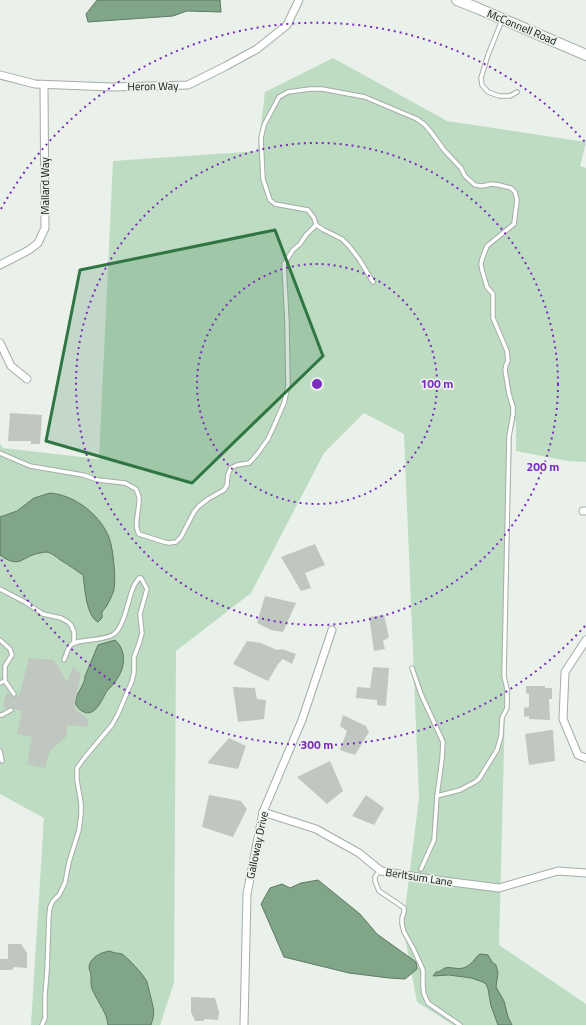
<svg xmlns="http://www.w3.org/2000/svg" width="586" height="1025" font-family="'Titillium Web',sans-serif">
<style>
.green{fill:#bddcc2}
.water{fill:#80a587;stroke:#5f7a64}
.building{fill:#c0c7c1}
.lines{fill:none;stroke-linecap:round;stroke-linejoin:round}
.lane-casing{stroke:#a5ada7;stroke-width:5.5}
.street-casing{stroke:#a5ada7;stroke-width:9}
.secondary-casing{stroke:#a5ada7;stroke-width:12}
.lane{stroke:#fff;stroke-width:3.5}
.street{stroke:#fff;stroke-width:7}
.secondary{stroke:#fff;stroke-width:10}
.marked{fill:#2f7643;fill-opacity:0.2;stroke:#2f7643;stroke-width:3;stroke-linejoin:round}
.ring{fill:none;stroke:#7b2cbf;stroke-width:2;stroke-dasharray:2 4}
.labels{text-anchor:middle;stroke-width:3.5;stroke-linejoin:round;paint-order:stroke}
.street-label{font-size:11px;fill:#121513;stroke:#e9f1ea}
.centre{fill:#7b2cbf;stroke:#e9f1ea;stroke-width:2}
.ring-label{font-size:12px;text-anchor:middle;font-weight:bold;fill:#7b2cbf;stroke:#e9f1ea;stroke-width:3.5;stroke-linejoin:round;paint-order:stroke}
</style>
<rect width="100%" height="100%" fill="#e9f1ea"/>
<path class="green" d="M333 58 447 121 586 142 580 166 586 168V462L568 461 516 451V419L512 433 499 945 586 1004V1025H453L417 1002 403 926 419 798 404 434 364 413 324 453 251 593 176 651 174 983 160 1025H31L44 818 0 794V444L3 448 99 459 113 161 258 151 265 92Z"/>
<g class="water">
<path d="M97 0H220L221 12 187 11 173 16 88 22 86 14Z"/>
<path d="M50 493C74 495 98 513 108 535 112 544 113 556 114 565 115 573 115 582 114 590 112 596 109 602 106 607 105 609 103 610 102 612 102 613 102 617 102 618L98 622C86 616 85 588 83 575 76 570 70 566 62 561 57 558 53 553 46 552 45 552 41 553 40 553 21 556 21 570 0 555V517L17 511 34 498Z"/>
<path d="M115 640C127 650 125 668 117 679 115 684 110 687 107 691 102 699 95 719 82 711 80 710 77 707 76 705 73 696 86 684 85 676L98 645Z"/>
<path d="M318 880 360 914 377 934 416 962 417 969 405 979 389 978 349 973 284 957 261 904 270 888 282 884 290 888 301 883Z"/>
<path d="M110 951C113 953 118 953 122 954 127 957 145 976 147 982 148 986 149 990 150 994 153 1007 156 1012 151 1025H108C107 1013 99 1004 94 993 91 989 91 983 91 978 91 974 90 971 89 968 89 958 101 952 110 951Z"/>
<path d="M480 954 488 955 492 962 496 965 498 973 496 987 504 1001 508 1017 512 1025H498L491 1006 488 989 486 984 483 982 471 978 449 975 433 976 436 972C440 972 441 970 445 968 453 966 460 972 469 965 474 962 475 957 480 954Z"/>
</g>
<g class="building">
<path d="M10 413 42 415 40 444H31V441H8Z"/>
<path d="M315 544 325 565 305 573 311 588 301 591 281 557Z"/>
<path d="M265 596 296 603 283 632 271 630 257 623Z"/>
<path d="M384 615 389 637 383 641 385 649 374 651 369 617Z"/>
<path d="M247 641 261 643 277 650 282 649 296 654 292 664 283 659 278 664 268 681 233 664Z"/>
<path d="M29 658 53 660 58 666 67 682 73 667 81 674 74 708 87 719 89 727 67 725V734L65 738 50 751 45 768 27 764 32 737 17 734 22 711 14 709 11 707 8 708 3 707 6 693 10 694 13 697H16L17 695 19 696Z"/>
<path d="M373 667 389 668 386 706 377 705V700L356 698 357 687 370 688Z"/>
<path d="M526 686H545V688H552V699H549L550 720 529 719V716L524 717V708L529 707V694L526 693Z"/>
<path d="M233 687 255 688 257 699 266 700 264 719 238 722Z"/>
<path d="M343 715 366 726 369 732 355 755 340 750 347 731 340 726Z"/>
<path d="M551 730H553L555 761 529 765 525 734Z"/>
<path d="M229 738 246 746 238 769 207 763Z"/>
<path d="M330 761 343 791 327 804 297 777Z"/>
<path d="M209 795 241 801 247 809 233 837 202 827Z"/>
<path d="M366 795 384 808 374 825 352 816Z"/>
<path d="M8 944H21L27 953V968L14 967 12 970H0V959H8Z"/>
<path d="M191 997 215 998 219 1012 218 1020 204 1019V1021H195L191 1012Z"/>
</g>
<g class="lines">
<defs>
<g id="lane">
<path d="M502 20 488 55 481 78 482 85 488 92 499 96H510L517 92"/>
<path d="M373 282 359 259 349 246 342 239 324 230 316 225 314 218 308 210 275 204 270 200 263 179 261 138 264 125 279 97 288 92 310 89H322L365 97 417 119 425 125 431 132 444 150 461 168 465 176 475 185 482 186 492 184 499 185 511 188 515 192 517 200 514 224 487 246 482 259 481 264 482 270 487 287 493 294V318L507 351 508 361 506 365 505 370 509 394 513 407V414L509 437 504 676 507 689V708L502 718 501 736 497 750 479 779 475 782 460 790 437 796"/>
<path d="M0 453 30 466 83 475 98 480 125 483 136 489C137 492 139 495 139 498 140 509 133 525 139 534L164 542 169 543 176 542 181 537 194 512 199 506 208 499 224 490 227 485 228 474 231 468 237 465 249 463 252 460 258 453 268 439 274 426 284 403 288 386 287 322 284 264 293 250 300 244 306 235 316 225"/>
<path d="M0 589 25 602 43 614 61 618 68 622 71 625 74 632V642"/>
<path d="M0 640 10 649 12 655 5 666V681L0 683"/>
<path d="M412 668 421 694 443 742 442 759 437 796 434 840 421 869"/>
<path d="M5 681 14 694"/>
<path d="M0 715H2L11 710"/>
<path d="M0 751 2 761"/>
<path d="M377 874 375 877V881L379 891 397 903 404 908V912L402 918V924L404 932 413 948 423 970V987L424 994 428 1003 460 1025"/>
<path d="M42 1025 45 1018V995L47 971 49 915 50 907 53 901 59 895 65 883 69 862 79 830 81 814V803L77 780V768L85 757 112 725 118 714 132 681 134 672V657L139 644 142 633 140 614 147 589 141 578H139C137 581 134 585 133 588 128 600 124 627 114 634 104 642 75 638 70 646 67 650 66 656 64 660"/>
</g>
<g id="street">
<path d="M0 75 35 84 112 87 188 85 226 66 257 49 287 25 299 0"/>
<path d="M0 265 29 250 38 243 45 228 44 85"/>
<path d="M0 343 11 366 27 379"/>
<path d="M583 511H586"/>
<path d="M586 640 565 672 563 719 578 755 586 758"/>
<path d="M263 812 316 829 359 853 381 871 436 880 499 888 558 871 586 873"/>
<path d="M244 1025 247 894 263 812 302 720 332 630"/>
</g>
<path id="secondary" d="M457 0 477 8 586 55"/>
</defs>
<use href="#lane" class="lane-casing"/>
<use href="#street" class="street-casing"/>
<use href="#secondary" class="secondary-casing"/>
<use href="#lane" class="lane"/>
<use href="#street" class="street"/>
<use href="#secondary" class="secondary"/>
</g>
<path class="marked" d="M275 230 323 356 192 483 46 441 80 270Z"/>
<g class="ring">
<circle cx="317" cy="384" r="120"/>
<circle cx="317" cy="384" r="241"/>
<path d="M585 626A361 361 0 0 1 1 559M1 209A361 361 0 0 1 585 142"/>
</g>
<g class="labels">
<g class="street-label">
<text transform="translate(522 27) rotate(23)" y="4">McConnell Road</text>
<text transform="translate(153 86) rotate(-1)" y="4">Heron Way</text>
<text transform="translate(45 186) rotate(-90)" y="4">Mallard Way</text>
<text transform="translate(257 845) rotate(-78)" y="4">Galloway Drive</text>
<text transform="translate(419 877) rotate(9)" y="4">Berltsum Lane</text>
</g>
</g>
<circle cx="317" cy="384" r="6" class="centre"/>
<g class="ring-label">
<text x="437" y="388">100 m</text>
<text x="543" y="471">200 m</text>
<text x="317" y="749">300 m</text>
</g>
</svg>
